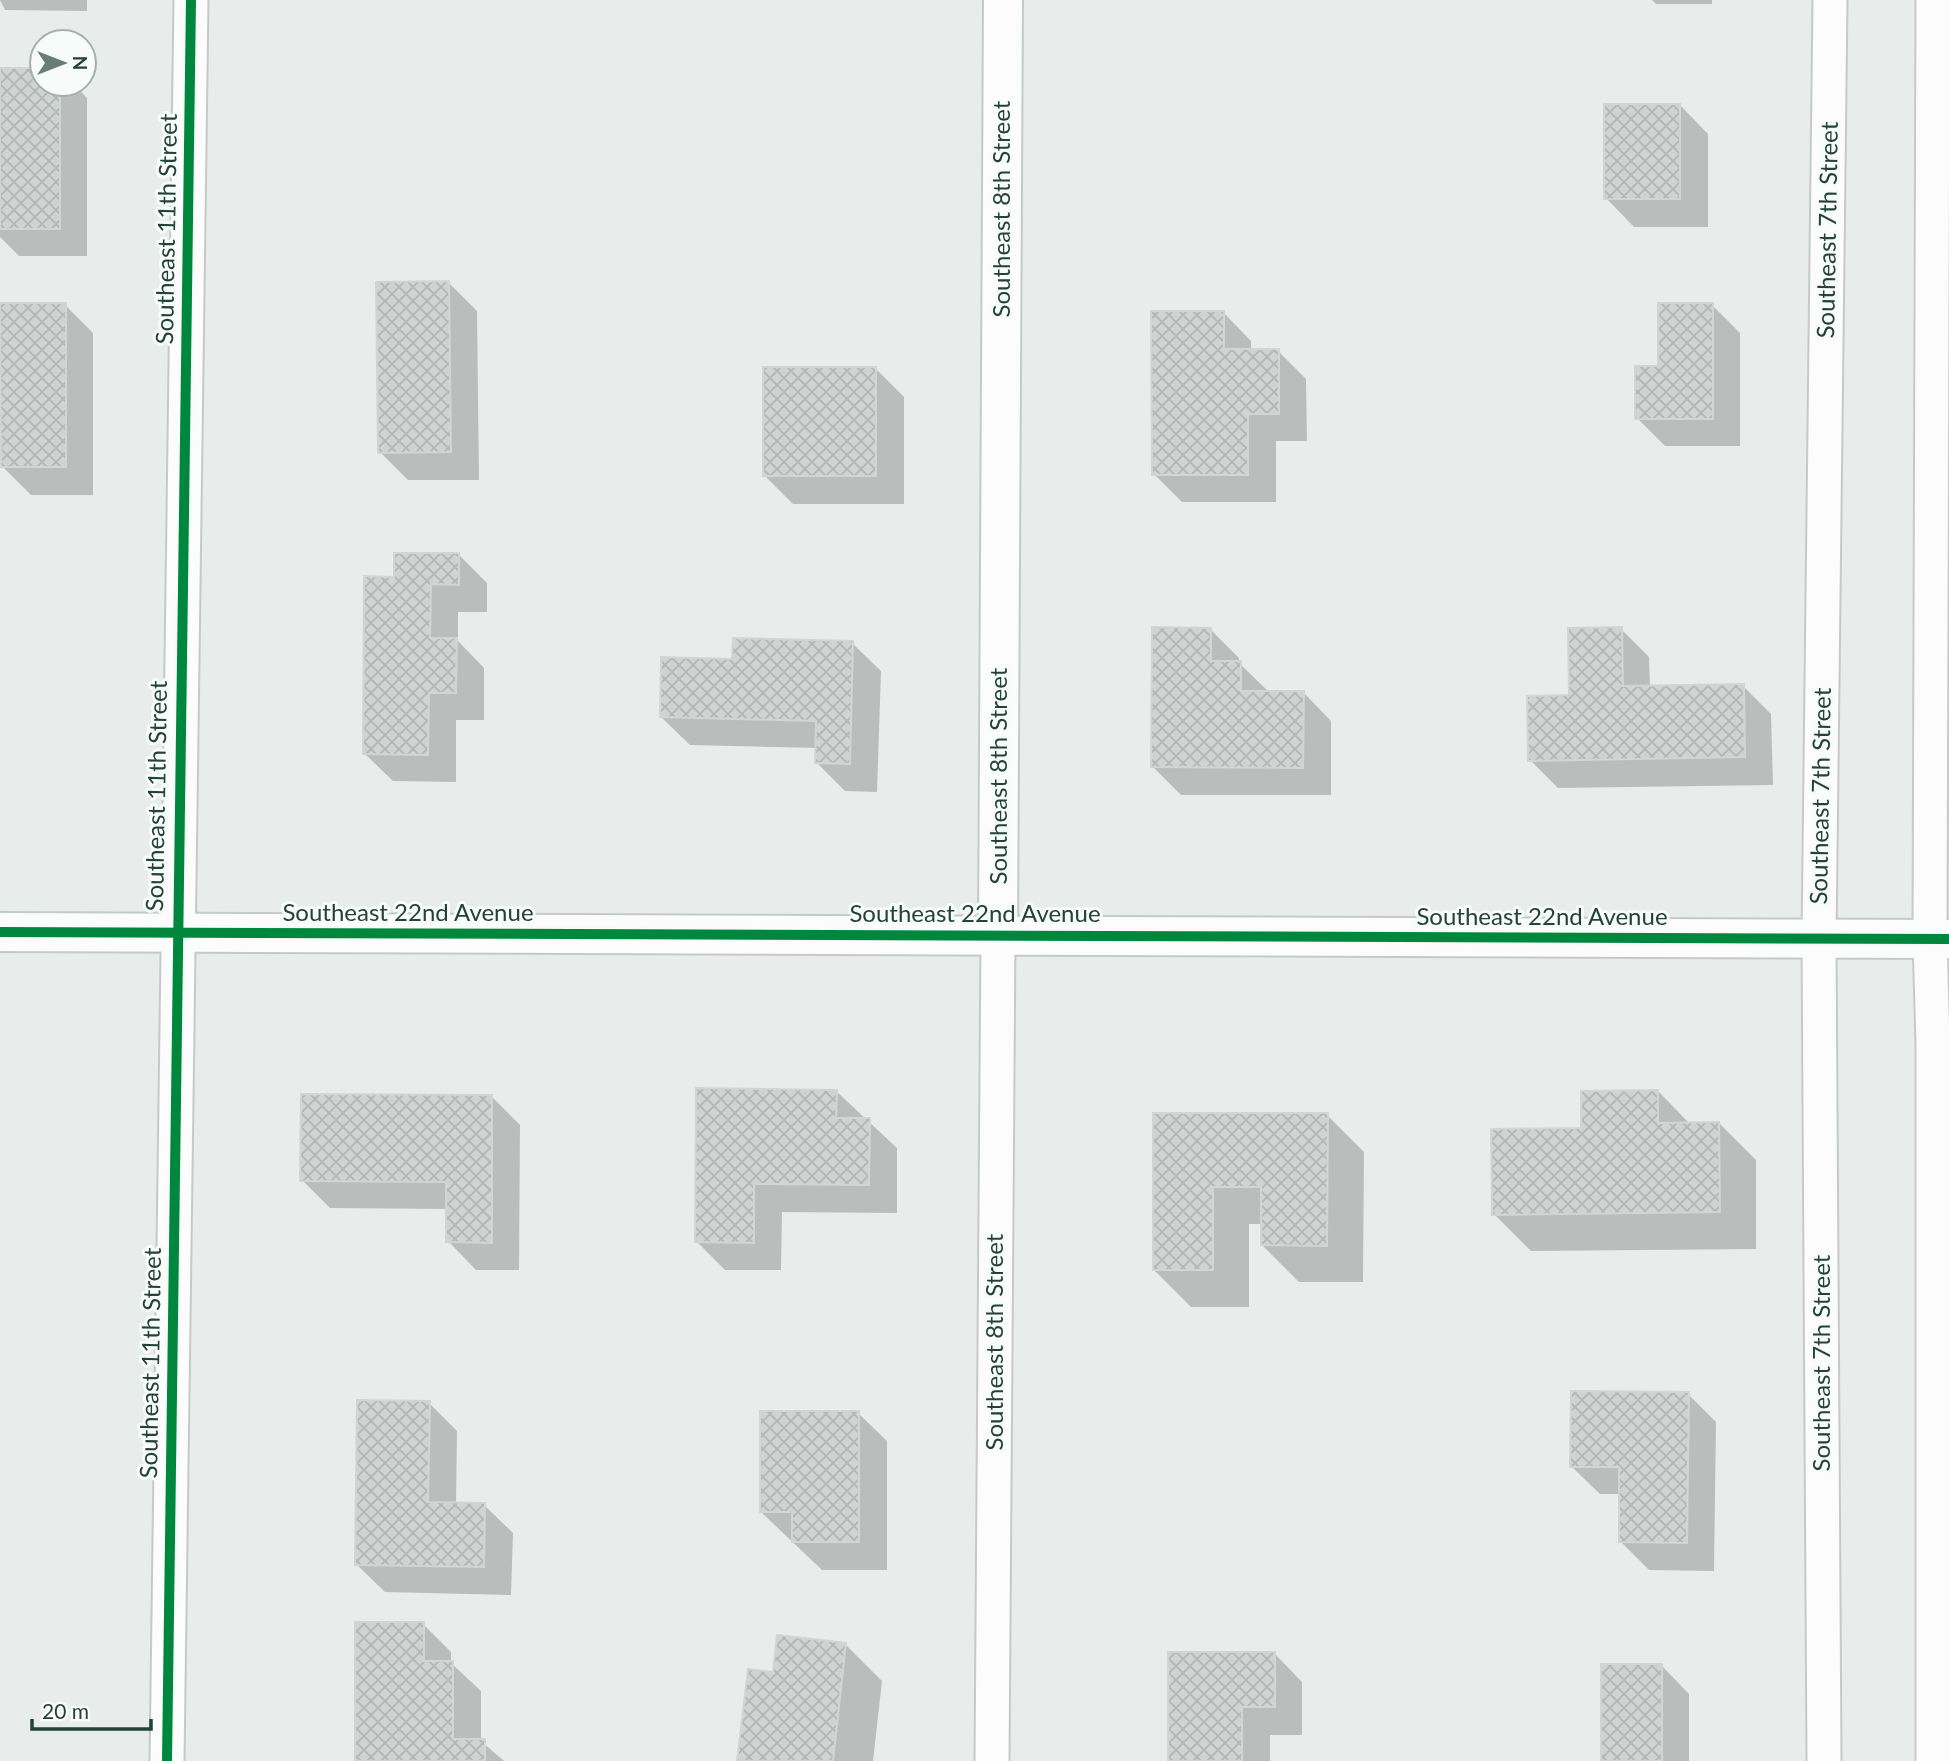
<svg xmlns="http://www.w3.org/2000/svg" width="1949" height="1761" font-family="Lato,sans-serif">
<style>
.shadow{fill:#0003}
.building{fill:url(#building-cross-hatch);stroke:#d1d6d4;stroke-width:2}
.lines{fill:none;stroke-linecap:round;stroke-linejoin:round}
.street-casing{stroke:#c5cac8;stroke-width:37}
.secondary-casing{stroke:#c3cbc8;stroke-width:42}
.street{stroke:#fcfcfc;stroke-width:33}
.secondary{stroke:#fcfcfc;stroke-width:38}
.cycleway-casing{stroke:#f7fbf9;stroke-width:15}
.cycleway{stroke:#00873e;stroke-width:10}
.labels{text-anchor:middle;stroke-width:6;stroke-linejoin:round;paint-order:stroke}
.street-label{font-size:24px;fill:#24423a;stroke:#f7fbf9}
</style>
<defs>
<pattern id="building-cross-hatch" width="8" height="8" patternUnits="userSpaceOnUse" patternTransform="scale(1.75)"><rect width="8" height="8" fill="#cfd4d2"/><path d="M0 0l8 8M0 8l8-8" fill="none" stroke="#b2b7b5"/></pattern>
</defs>
<rect width="100%" height="100%" fill="#e8edeb"/>
<g class="shadow">
<path d="M0 0H87V11L5 10Z"/>
<path d="M1652 0H1712V4H1656Z"/>
<path d="M0 69H42V84H74L87 98V256H19L0 237Z"/>
<path d="M1680 105 1708 134V227H1634L1606 198Z"/>
<path d="M449 283 477 311 479 480H408L380 452Z"/>
<path d="M0 305H65L93 333V495H31L2 466Z"/>
<path d="M1712 305 1740 333V446H1665L1637 418Z"/>
<path d="M1223 312 1251 341V351H1278L1306 379 1307 441H1276V502H1182L1154 474Z"/>
<path d="M876 369 904 397V504H793L765 476Z"/>
<path d="M459 555 487 583V612H458V641L484 668V720H456V782L393 781 364 753 396 578Z"/>
<path d="M1210 629 1239 658V663L1269 692H1303L1331 721V795H1181L1153 767Z"/>
<path d="M1621 629 1649 657 1650 688 1743 686 1771 714 1773 785 1558 788 1530 760 1571 697Z"/>
<path d="M852 643 881 671 877 792 845 791 817 763V748L690 745 661 717 734 661Z"/>
<path d="M836 1091 897 1148V1213L782 1212 781 1270H725L696 1241Z"/>
<path d="M1658 1091 1690 1124 1719 1123 1756 1160V1249L1531 1251 1494 1214 1583 1130Z"/>
<path d="M492 1097 520 1125 519 1270H476L448 1241V1209L330 1208 302 1180Z"/>
<path d="M1154 1115H1327L1364 1152 1363 1282H1299L1262 1245V1224H1249V1307H1191L1154 1270Z"/>
<path d="M1688 1394 1716 1422 1714 1571 1649 1570 1620 1541 1621 1494H1600L1571 1466Z"/>
<path d="M429 1403 457 1431 456 1504 484 1505 513 1533 511 1595 385 1592 356 1564Z"/>
<path d="M858 1413 887 1441V1570H822L761 1512Z"/>
<path d="M423 1624 451 1652V1663L481 1691V1741L504 1761H356Z"/>
<path d="M845 1644 882 1681 873 1761H739L774 1674Z"/>
<path d="M1274 1653 1302 1682V1735H1270V1761H1170Z"/>
<path d="M1661 1665 1689 1694V1761H1602Z"/>
</g>
<g class="building">
<path d="M0 68H42V84H60V229H0Z"/>
<rect x="1604" y="104" width="76" height="95"/>
<path d="M449 281 451 452 378 453 376 282Z"/>
<path d="M0 303H66V467H1Z"/>
<path d="M1658 303H1713V419H1635V366H1658Z"/>
<path d="M1151 311H1224V349H1279V414H1248V475H1152Z"/>
<rect x="763" y="367" width="113" height="109"/>
<path d="M394 553H459V585L431 584 430 638H457L456 693H429L428 755 363 754 364 576 394 577Z"/>
<path d="M1152 627 1211 628V661H1241V691H1304L1303 768 1151 767Z"/>
<path d="M1622 627 1623 686 1744 684 1745 757 1528 761 1527 696 1569 695 1568 628Z"/>
<path d="M733 638 853 641 850 764 815 763 816 721 660 717 661 657 732 659Z"/>
<path d="M696 1088 837 1090 836 1118H870L869 1185 754 1184V1243L695 1242Z"/>
<path d="M1658 1090V1123L1719 1122 1720 1212 1492 1215 1491 1129 1581 1128V1091Z"/>
<path d="M301 1094 492 1095V1243L446 1242V1182L300 1181Z"/>
<path d="M1153 1113H1328L1327 1246 1261 1245V1187H1213V1270H1153Z"/>
<path d="M1571 1391 1689 1392 1687 1543 1619 1542V1467H1570Z"/>
<path d="M357 1400 430 1401 428 1502 485 1503 484 1567 355 1565Z"/>
<path d="M760 1411H859V1542H792V1512H760Z"/>
<path d="M355 1622H424V1661H453V1739H485V1761H355Z"/>
<path d="M777 1635 846 1643 833 1761H737L748 1669 773 1672Z"/>
<path d="M1168 1652H1275V1707H1242V1761H1168Z"/>
<rect x="1601" y="1664" width="61" height="97"/>
</g>
<g class="lines">
<defs>
<g id="street">
<path d="M1933 0 1930 939 1933 1044V1761"/>
<path d="M167 1761 191 0"/>
<path d="M992 1761 998 935"/>
<path d="M1824 1761 1819 939 1830 0"/>
</g>
<g id="secondary">
<path d="M0 932 1949 939"/>
<path d="M998 935 1003 0"/>
</g>
</defs>
<use href="#street" class="street-casing"/>
<use href="#secondary" class="secondary-casing"/>
<use href="#street" class="street"/>
<use href="#secondary" class="secondary"/>
<defs>
<g id="cycleway">
<path d="M0 932 1949 939"/>
<path d="M167 1761 191 0"/>
</g>
</defs>
<use href="#cycleway" class="cycleway-casing"/>
<use href="#cycleway" class="cycleway"/>
</g>
<g class="labels">
<g class="street-label">
<text transform="translate(1002 209) rotate(-90)" y="8">Southeast 8th Street</text>
<text transform="translate(167 229) rotate(-89)" y="8">Southeast 11th Street</text>
<text transform="translate(1828 230) rotate(-89)" y="8">Southeast 7th Street</text>
<text transform="translate(999 776) rotate(-90)" y="8">Southeast 8th Street</text>
<text transform="translate(157 796) rotate(-89)" y="8">Southeast 11th Street</text>
<text transform="translate(1821 796) rotate(-89)" y="8">Southeast 7th Street</text>
<text x="408" y="921">Southeast 22nd Avenue</text>
<text x="975" y="922">Southeast 22nd Avenue</text>
<text x="1542" y="925">Southeast 22nd Avenue</text>
<text transform="translate(995 1342) rotate(-90)" y="8">Southeast 8th Street</text>
<text transform="translate(151 1363) rotate(-89)" y="8">Southeast 11th Street</text>
<text transform="translate(1822 1363) rotate(-90)" y="8">Southeast 7th Street</text>
</g>
</g>
<g transform="translate(63 63) rotate(90)"><circle r="33" fill="#f7fbf9" stroke="#a3b1ad" stroke-width="2"/>
<path d="M0-5L12 26L0 18L-12 26Z" fill="#697e78"/>
<text y="-10" font-size="19" font-weight="bold" text-anchor="middle" fill="#24423a">N</text>
</g>
<path d="M32 1719v10h119v-10" fill="none" stroke="#24423a" stroke-width="3.5"/>
<text x="42" y="1719" font-size="21" fill="#24423a" stroke="#f7fbf9" stroke-width="5" paint-order="stroke">20 m</text>
</svg>
